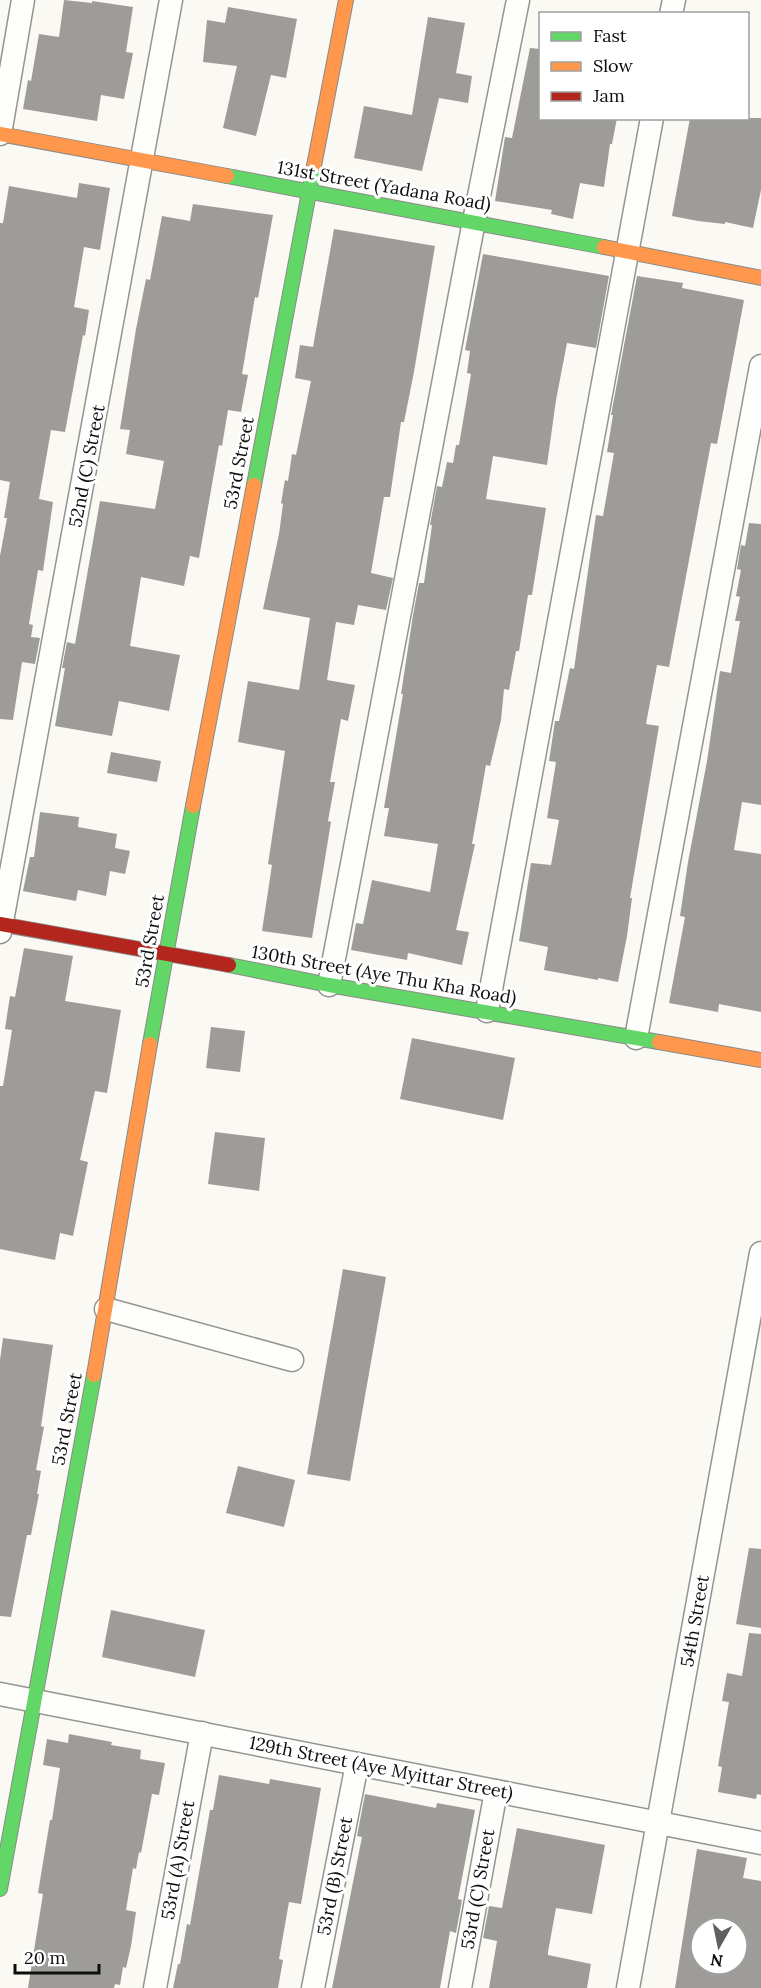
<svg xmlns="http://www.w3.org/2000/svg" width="761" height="1988" font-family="Lora,serif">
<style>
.building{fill:#9e9c98;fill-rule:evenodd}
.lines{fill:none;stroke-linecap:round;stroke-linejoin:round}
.street-casing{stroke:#949491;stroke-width:25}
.fast-casing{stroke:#8b8a88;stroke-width:16}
.slow-casing{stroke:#8b8a88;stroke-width:16}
.jam-casing{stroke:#8b8a88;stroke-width:16}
.street{stroke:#fefefd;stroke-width:22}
.fast{stroke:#63d668;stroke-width:14}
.slow{stroke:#ff974d;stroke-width:14}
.jam{stroke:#b3261e;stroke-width:14}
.labels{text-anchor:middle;stroke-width:6;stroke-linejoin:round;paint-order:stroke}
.street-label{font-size:18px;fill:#0e0e0e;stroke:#fff}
</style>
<rect width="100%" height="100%" fill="#faf9f3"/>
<g class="building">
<path d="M64 0 92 3V1L133 7 126 52 133 53 124 99 101 95 97 121 23 109 28 80 31 81 39 34 59 37Z"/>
<path d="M228 7 297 19 286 78 271 75 256 136 223 128 237 66 203 62 207 20 225 23Z"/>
<path d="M428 17 465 23 456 73 472 76 468 103 439 98 422 171 354 158 364 106 412 115Z"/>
<path d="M530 48 540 49V118H617L612 144H610L604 187 580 183 573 219 551 214 552 210 495 201 505 137 512 138Z"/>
<path d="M690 118H761V190L753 228 725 222V224L698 221 672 216Z"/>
<path d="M79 183 110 188 100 250 84 247 74 307 89 310 85 336 83 335 65 432 51 430 39 499 53 502 43 571 38 570 29 624 33 625 31 637 40 638 35 664 22 662 13 720 0 719V556L7 518H4L10 482 0 480V223H3L9 186 77 198Z"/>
<path d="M193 204 273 215 258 298 255 297 242 374 248 375 241 412 228 410 222 446 219 445 199 558 190 556 184 586 141 577 130 646 180 655 169 711 119 701 112 736 55 726 65 668H62L67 642 75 644 100 501 155 509 164 461 126 454 130 430 120 429 136 329 146 279 150 280 162 216 190 221Z"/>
<path d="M334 229 435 246 414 372 404 422H401L390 497H384L371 573 393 578 386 610 358 605 354 625 336 622 327 680 355 685 348 721 341 719 330 782H335L328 821 331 822 312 938 262 931 272 865 268 864 285 751 238 742 248 681 299 690 310 618 263 609 279 534 283 504 281 503 285 480 288 481 292 454 296 455 311 381 295 378 300 345 313 347Z"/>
<path d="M483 254 609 276 596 348 567 343 556 400 547 465 493 456 486 499 546 508 532 595H528L519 651H516L509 690 504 689 501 720 490 766 486 765 472 844H475L456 930 469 932 462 965 408 953 407 960 351 950 356 923 363 924 372 880 430 892 438 844 384 836 389 808H384L403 694H401L413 615 419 583H424L432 525H430L437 486 442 487 447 462 453 463 456 445H459L471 374 467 373 470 351 465 350Z"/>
<path d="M637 276 683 283 682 288 744 300 717 444 711 443 669 667 657 665 646 724 659 726 630 898H632L627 936 618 982 598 978V980L544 970 548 947 519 941 531 863 551 865 559 820 547 818 556 762 549 761 555 721H559L570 668 574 669 596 515 603 516 614 453 607 452 613 415H611Z"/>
<path d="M749 523 761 524V805L742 802 734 850 761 854V1012L719 1004 718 1012 669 1003 685 917 680 916 688 862 707 761 720 671 731 673 740 621H735L740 597 736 596 741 570 737 569 741 545 745 546Z"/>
<path d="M111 752 161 761 157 782 107 773Z"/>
<path d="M40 812 79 817 78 827 117 834 115 848 130 851 125 874 110 871 106 896 78 890 76 901 23 891 30 857H34Z"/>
<path d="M24 948 73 956 65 1001 121 1010 107 1093 95 1091 80 1160 88 1162 73 1236 60 1233 55 1260 0 1249V1086H3L12 1030 5 1029 10 996 15 997Z"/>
<path d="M211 1027 245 1031 240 1072 206 1068Z"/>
<path d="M412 1038 515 1058 503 1120 400 1099Z"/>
<path d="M215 1132 265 1138 259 1191 208 1184Z"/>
<path d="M343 1269 386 1277 350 1481 307 1474Z"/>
<path d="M3 1338 53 1345 41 1426 44 1427 36 1470 41 1471 37 1494H39L31 1535H27L11 1617 0 1616V1360Z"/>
<path d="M238 1466 295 1480 284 1527 226 1513Z"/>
<path d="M749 1548 761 1549V1628L736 1624Z"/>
<path d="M111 1610 205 1630 195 1677 102 1657Z"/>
<path d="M749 1633 761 1634V1795L757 1794 756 1799 718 1792 722 1767 718 1766 729 1702 722 1701 727 1673 742 1676Z"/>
<path d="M69 1734 112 1742 111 1745 141 1750 140 1759 165 1763 159 1795 152 1794 141 1853 139 1852 136 1869 133 1868 126 1910 136 1912 131 1946 126 1968 123 1967 120 1985 115 1984 114 1988H28L43 1894 38 1893 50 1820H52L60 1768 43 1765 47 1739 68 1743Z"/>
<path d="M219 1775 269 1784 270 1779 321 1788 301 1904 289 1902 279 1959 283 1960 278 1988H173L178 1964H180L187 1924 190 1925 210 1810H213Z"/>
<path d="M365 1794 436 1808 437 1803 475 1810 458 1899 462 1900 456 1933 450 1931 440 1988H332L362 1837 357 1836Z"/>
<path d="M517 1828 605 1845 592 1914 556 1908 548 1952V1955L591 1964 587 1988H489L497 1941 483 1938 489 1906 502 1908Z"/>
<path d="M697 1849 747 1858 743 1878 761 1881V1988H675ZM701 1928H737V1964H701Z"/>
</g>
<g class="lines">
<defs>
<g id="street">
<path d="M671 14 674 0"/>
<path d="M0 134 23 0"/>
<path d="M0 932 171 0"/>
<path d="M329 985 474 221 518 0"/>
<path d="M487 1011 652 118"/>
<path d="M636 1038 761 366"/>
<path d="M106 1309 292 1360"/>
<path d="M0 1694 761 1843"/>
<path d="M155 1988 202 1733"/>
<path d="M313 1988 357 1764"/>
<path d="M460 1988 496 1791"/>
<path d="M628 1988 761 1253"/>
</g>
<g id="fast">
<path d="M227 176 604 247"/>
<path d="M254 485 314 166"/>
<path d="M229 965 329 985 659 1042"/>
<path d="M150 1044 193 806"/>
<path d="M0 1889 94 1375"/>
</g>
<g id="slow">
<path d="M0 134 227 176"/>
<path d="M314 166 346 0"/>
<path d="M604 247 761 278"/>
<path d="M193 806 254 485"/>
<path d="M659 1042 761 1060"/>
<path d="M94 1375 150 1044"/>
</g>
<path id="jam" d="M0 924 229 965"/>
</defs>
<use href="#street" class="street-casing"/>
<use href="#fast" class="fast-casing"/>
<use href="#slow" class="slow-casing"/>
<use href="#jam" class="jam-casing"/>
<use href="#street" class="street"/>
<use href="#fast" class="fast"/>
<use href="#slow" class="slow"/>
<use href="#jam" class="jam"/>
</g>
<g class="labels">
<g class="street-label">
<text transform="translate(384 186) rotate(10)" y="6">131st Street (Yadana Road)</text>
<text transform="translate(239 463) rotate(-79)" y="6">53rd Street</text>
<text transform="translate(87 466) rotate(-79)" y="6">52nd (C) Street</text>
<text transform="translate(150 941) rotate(-80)" y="6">53rd Street</text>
<text transform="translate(384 975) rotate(10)" y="6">130th Street (Aye Thu Kha Road)</text>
<text transform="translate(67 1419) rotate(-79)" y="6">53rd Street</text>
<text transform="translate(695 1621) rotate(-80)" y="6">54th Street</text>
<text transform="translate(381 1768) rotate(11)" y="6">129th Street (Aye Myittar Street)</text>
<text transform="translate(178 1860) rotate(-80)" y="6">53rd (A) Street</text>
<text transform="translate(335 1876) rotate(-79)" y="6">53rd (B) Street</text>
<text transform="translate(478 1889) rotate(-80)" y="6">53rd (C) Street</text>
</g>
</g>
<rect x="539" y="12" width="210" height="108" fill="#ffffff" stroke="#9f9f9f" stroke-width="1.5"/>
<rect x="551" y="32" width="30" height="9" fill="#63d668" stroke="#9f9f9f" stroke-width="1.5"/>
<text x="593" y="42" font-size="18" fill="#0e0e0e">Fast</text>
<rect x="551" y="62" width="30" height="9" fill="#ff974d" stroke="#9f9f9f" stroke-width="1.5"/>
<text x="593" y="72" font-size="18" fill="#0e0e0e">Slow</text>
<rect x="551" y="92" width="30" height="9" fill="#b3261e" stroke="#9f9f9f" stroke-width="1.5"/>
<text x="593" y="102" font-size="18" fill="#0e0e0e">Jam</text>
<g transform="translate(719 1946) rotate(189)"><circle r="28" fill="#ffffff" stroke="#9f9f9f" stroke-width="1.5"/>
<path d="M0-4.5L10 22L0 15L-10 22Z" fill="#61605e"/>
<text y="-9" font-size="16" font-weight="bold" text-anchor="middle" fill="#0e0e0e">N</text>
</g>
<path d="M15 1964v9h84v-9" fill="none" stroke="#0e0e0e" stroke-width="3"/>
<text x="24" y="1964" font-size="18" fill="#0e0e0e" stroke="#ffffff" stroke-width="4.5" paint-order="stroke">20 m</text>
</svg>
